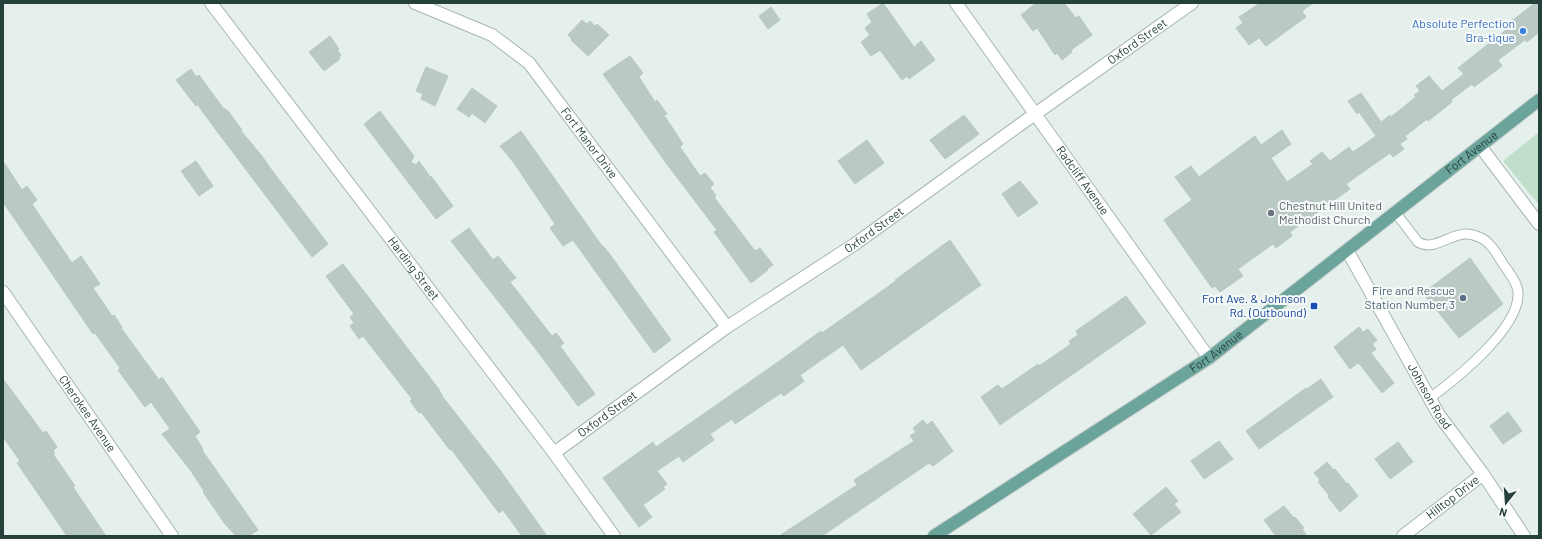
<svg xmlns="http://www.w3.org/2000/svg" width="1542" height="539" font-family="Barlow,sans-serif">
<style>
.green{fill:#bfdfca}
.building{fill:#bbc9c5;stroke:#b8c8c3}
.lines{fill:none;stroke-linecap:round;stroke-linejoin:round}
.lane-casing{stroke:#a7b7b3;stroke-width:11}
.street-casing{stroke:#a7b7b3;stroke-width:14}
.primary-casing{stroke:#c2cac8;stroke-width:14}
.lane{stroke:#fff;stroke-width:9}
.street{stroke:#fff;stroke-width:12}
.primary{stroke:#6aa49b;stroke-width:12}
.shop-dot{fill:#3f7fe0;stroke:#f6fbf9;stroke-width:1.5}
.worship-dot{fill:#6b7280;stroke:#f6fbf9;stroke-width:1.5}
.service-dot{fill:#5c6f8a;stroke:#f6fbf9;stroke-width:1.5}
.transit-dot{fill:#1a4fb4;stroke:#f6fbf9;stroke-width:1.5}
.labels{text-anchor:middle;stroke-width:4;stroke-linejoin:round;paint-order:stroke}
.shop-label{font-size:12px;fill:#366cbe;stroke:#f6fbf9;text-anchor:end}
.street-label{font-size:12px;fill:#24413c;stroke:#f6fbf9}
.worship-label{font-size:12px;fill:#5b616d;stroke:#f6fbf9;text-anchor:start}
.service-label{font-size:12px;fill:#4e5e75;stroke:#f6fbf9;text-anchor:end}
.transit-label{font-size:12px;fill:#164399;stroke:#f6fbf9;text-anchor:end}
</style>
<rect width="100%" height="100%" fill="#e5efeb"/>
<path class="green" d="M1539 132V205L1503 161Z"/>
<g class="building">
<path d="M883 3 914 47 921 41 935 60 909 79 907 76 902 80 880 50 871 56 861 42 870 35 865 28 872 22 867 14Z"/>
<path d="M1036 3H1064L1076 18 1079 16 1092 35 1071 50 1072 52 1062 60 1057 53 1055 55 1037 28 1033 31 1021 15Z"/>
<path d="M1260 3H1313L1302 11 1306 17 1266 46 1259 38 1249 45 1236 28 1243 23 1239 17Z"/>
<path d="M1535 3H1539V32L1527 42 1525 40 1498 60 1502 66 1474 87 1472 84 1451 100 1452 102 1428 121 1427 119 1405 136 1407 139 1400 144 1404 149 1393 157 1390 153 1346 184 1350 189 1290 232 1292 236 1276 248 1273 244 1238 269 1243 276 1220 292 1215 286 1212 288 1164 220 1192 200 1175 177 1191 166 1199 177 1255 136 1261 145 1282 130 1291 144 1271 158 1287 182 1313 164 1310 161 1322 152 1330 161 1349 147 1353 152 1376 136 1359 112 1357 114 1348 101 1361 93 1381 122 1390 115 1391 117 1416 97 1414 95 1420 91 1416 86 1429 76 1442 91 1464 74 1458 68 1506 30 1504 27Z"/>
<path d="M771 7 780 20 768 29 759 16Z"/>
<path d="M582 20 587 24 590 21 595 26 597 24 609 35 588 56 571 40 572 39 568 35Z"/>
<path d="M330 36 339 49 337 50 341 55 339 57 340 59 324 71 309 52Z"/>
<path d="M630 56 643 73 639 77 655 102 657 100 667 114 664 115 683 144 680 147 700 176 705 173 714 184 710 187 716 196 714 197 755 251 760 248 773 265 767 269 768 270 751 283 714 232 717 230 666 163 603 74Z"/>
<path d="M426 67 448 76 435 106 421 99 423 94 416 91Z"/>
<path d="M191 69 196 77 199 75 223 108 228 111 242 130 241 131 262 156 271 169 328 244 312 257 216 130 197 104 196 106 176 80Z"/>
<path d="M472 88 497 106 485 123 472 113 469 117 457 109Z"/>
<path d="M380 111 414 156 411 162 416 165 419 161 429 175 426 179 431 176 453 206 436 219 364 124Z"/>
<path d="M964 115 979 134 945 159 930 140Z"/>
<path d="M521 131 602 246H603L609 253 671 340 654 353 573 240 563 246 550 228 555 224 514 163 500 146Z"/>
<path d="M867 140 884 163 855 184 838 161Z"/>
<path d="M3 161 22 190 27 186 37 200 32 204 72 263 81 256 100 284 93 288 112 316 114 315 122 327 121 328 159 380 162 377 200 432 195 436 203 449 202 450 258 530 249 536H236L225 524 203 492 204 491 191 471 162 434 170 429 151 402 145 407 118 370 120 368 95 333 93 334 3 202Z"/>
<path d="M196 161 213 186 199 196 181 171Z"/>
<path d="M1020 181 1038 203 1018 217 1002 194Z"/>
<path d="M469 228 493 260 498 256 516 278 510 282 552 336 556 333 564 343 560 346 595 394 578 406 538 352 451 241Z"/>
<path d="M950 240 981 285 861 370 843 345 800 375 804 381 784 396 781 393 735 424 732 419 710 434 714 440 683 462 679 456 657 471 667 484 663 487 665 489 643 505 652 517 639 527 603 478 653 442 656 447 778 362 821 331 822 333 896 281 895 280Z"/>
<path d="M1470 258 1503 304 1459 338 1423 293Z"/>
<path d="M343 264 438 388 442 395V396L500 470 547 536H522L503 510 499 513 451 449 450 450 421 412 419 413 410 401 412 399 363 336 359 339 350 326 354 323 350 317 354 314 326 276Z"/>
<path d="M1126 296 1146 323 1000 425 981 397 998 385 1002 389 1038 364 1039 366 1071 344 1069 341 1078 335 1076 331Z"/>
<path d="M1359 327 1363 332 1368 329 1377 340 1372 344 1376 349 1371 353 1394 383 1382 393 1362 367 1358 363 1350 369 1334 347Z"/>
<path d="M3 379 43 433 46 431 57 447 53 451 55 453 53 454 75 486 73 487 106 536H67L17 463 20 461 3 437Z"/>
<path d="M1321 379 1333 397 1259 449 1246 431 1306 388 1307 389Z"/>
<path d="M1508 412 1522 431 1503 444 1490 426Z"/>
<path d="M923 420 927 425 932 421 953 451 933 466 929 463 822 536H779L857 485 854 480 914 441 910 436 916 432 913 428Z"/>
<path d="M1219 441 1233 459 1204 479 1191 461Z"/>
<path d="M1398 442 1413 462 1390 479 1375 459Z"/>
<path d="M1327 462 1333 470 1335 469 1347 484 1348 483 1358 496 1340 512 1328 497 1329 495 1318 482 1320 480 1314 473Z"/>
<path d="M1166 487 1178 501 1174 504 1181 512 1151 535 1133 514Z"/>
<path d="M1284 506 1294 518 1295 517 1304 528 1302 529 1307 536H1276L1264 520Z"/>
</g>
<g class="lines">
<defs>
<path id="lane" d="M1395 212 1418 242C1434 252 1450 233 1467 234 1471 234 1476 236 1479 237 1490 241 1497 254 1503 264 1509 272 1518 284 1518 293 1520 328 1456 379 1430 398"/>
<g id="street">
<path id="s1" d="M211 3 554 453 614 536"/>
<path id="s2" d="M415 3 492 35 529 63 727 327"/>
<path id="s3" d="M956 3 1209 358"/>
<path d="M1480 146 1539 224"/>
<path id="s4" d="M1347 250 1439 415 1483 474 1524 536"/>
<path id="s5" d="M3 292 172 536"/>
<path id="s6" d="M554 453 727 327 855 244 1021 124 1192 3"/>
<path id="s7" d="M1403 536 1483 474"/>
</g>
<g id="primary">
<path id="s8" d="M934 536 1209 358 1539 100"/>
</g>
</defs>
<use href="#lane" class="lane-casing"/>
<use href="#street" class="street-casing"/>
<use href="#primary" class="primary-casing"/>
<use href="#lane" class="lane"/>
<use href="#street" class="street"/>
<use href="#primary" class="primary"/>
</g>
<circle class="shop-dot" cx="1523" cy="31" r="4"/>
<circle class="worship-dot" cx="1271" cy="213" r="4"/>
<circle class="service-dot" cx="1463" cy="298" r="4"/>
<rect class="transit-dot" x="1310" y="302" width="8" height="8" rx="2"/>
<g class="labels">
<g class="shop-label">
<text x="1515" y="28">Absolute Perfection<tspan x="1515" dy="14">Bra-tique</tspan></text>
</g>
<g class="street-label">
<text dy="4" stroke="none"><textPath href="#s6" startOffset="714">Oxford Street</textPath></text>
<text dy="4" stroke="none"><textPath href="#s2" startOffset="230">Fort Manor Drive</textPath></text>
<text dy="4" stroke="none"><textPath href="#s8" startOffset="661">Fort Avenue</textPath></text>
<text dy="4" stroke="none"><textPath href="#s3" startOffset="218">Radcliff Avenue</textPath></text>
<text dy="4" stroke="none"><textPath href="#s6" startOffset="390">Oxford Street</textPath></text>
<text dy="4" stroke="none"><textPath href="#s1" startOffset="334">Harding Street</textPath></text>
<text dy="4" stroke="none"><textPath href="#s8" startOffset="337">Fort Avenue</textPath></text>
<text dy="4" stroke="none"><textPath href="#s4" startOffset="168">Johnson Road</textPath></text>
<text dy="4" stroke="none"><textPath href="#s5" startOffset="148">Cherokee Avenue</textPath></text>
<text dy="4" stroke="none"><textPath href="#s6" startOffset="66">Oxford Street</textPath></text>
<text dy="4" stroke="none"><textPath href="#s7" startOffset="63">Hilltop Drive</textPath></text>
</g>
<g class="worship-label">
<text x="1279" y="210">Chestnut Hill United<tspan x="1279" dy="14">Methodist Church</tspan></text>
</g>
<g class="service-label">
<text x="1455" y="295">Fire and Rescue<tspan x="1455" dy="14">Station Number 3</tspan></text>
</g>
<g class="transit-label">
<text x="1306" y="303">Fort Ave. &amp; Johnson<tspan x="1306" dy="14">Rd. (Outbound)</tspan></text>
</g>
</g>
<rect width="1542" height="539" fill="none" stroke="#24413c" stroke-width="8"/>
<g transform="translate(1506 503) rotate(197)" stroke="#f6fbf9" stroke-width="3" paint-order="stroke">
<path d="M0-3L7 15L0 10L-7 15Z" fill="#24413c"/>
<text y="-6" font-size="11" font-weight="bold" text-anchor="middle" fill="#24413c">N</text>
</g>
</svg>
